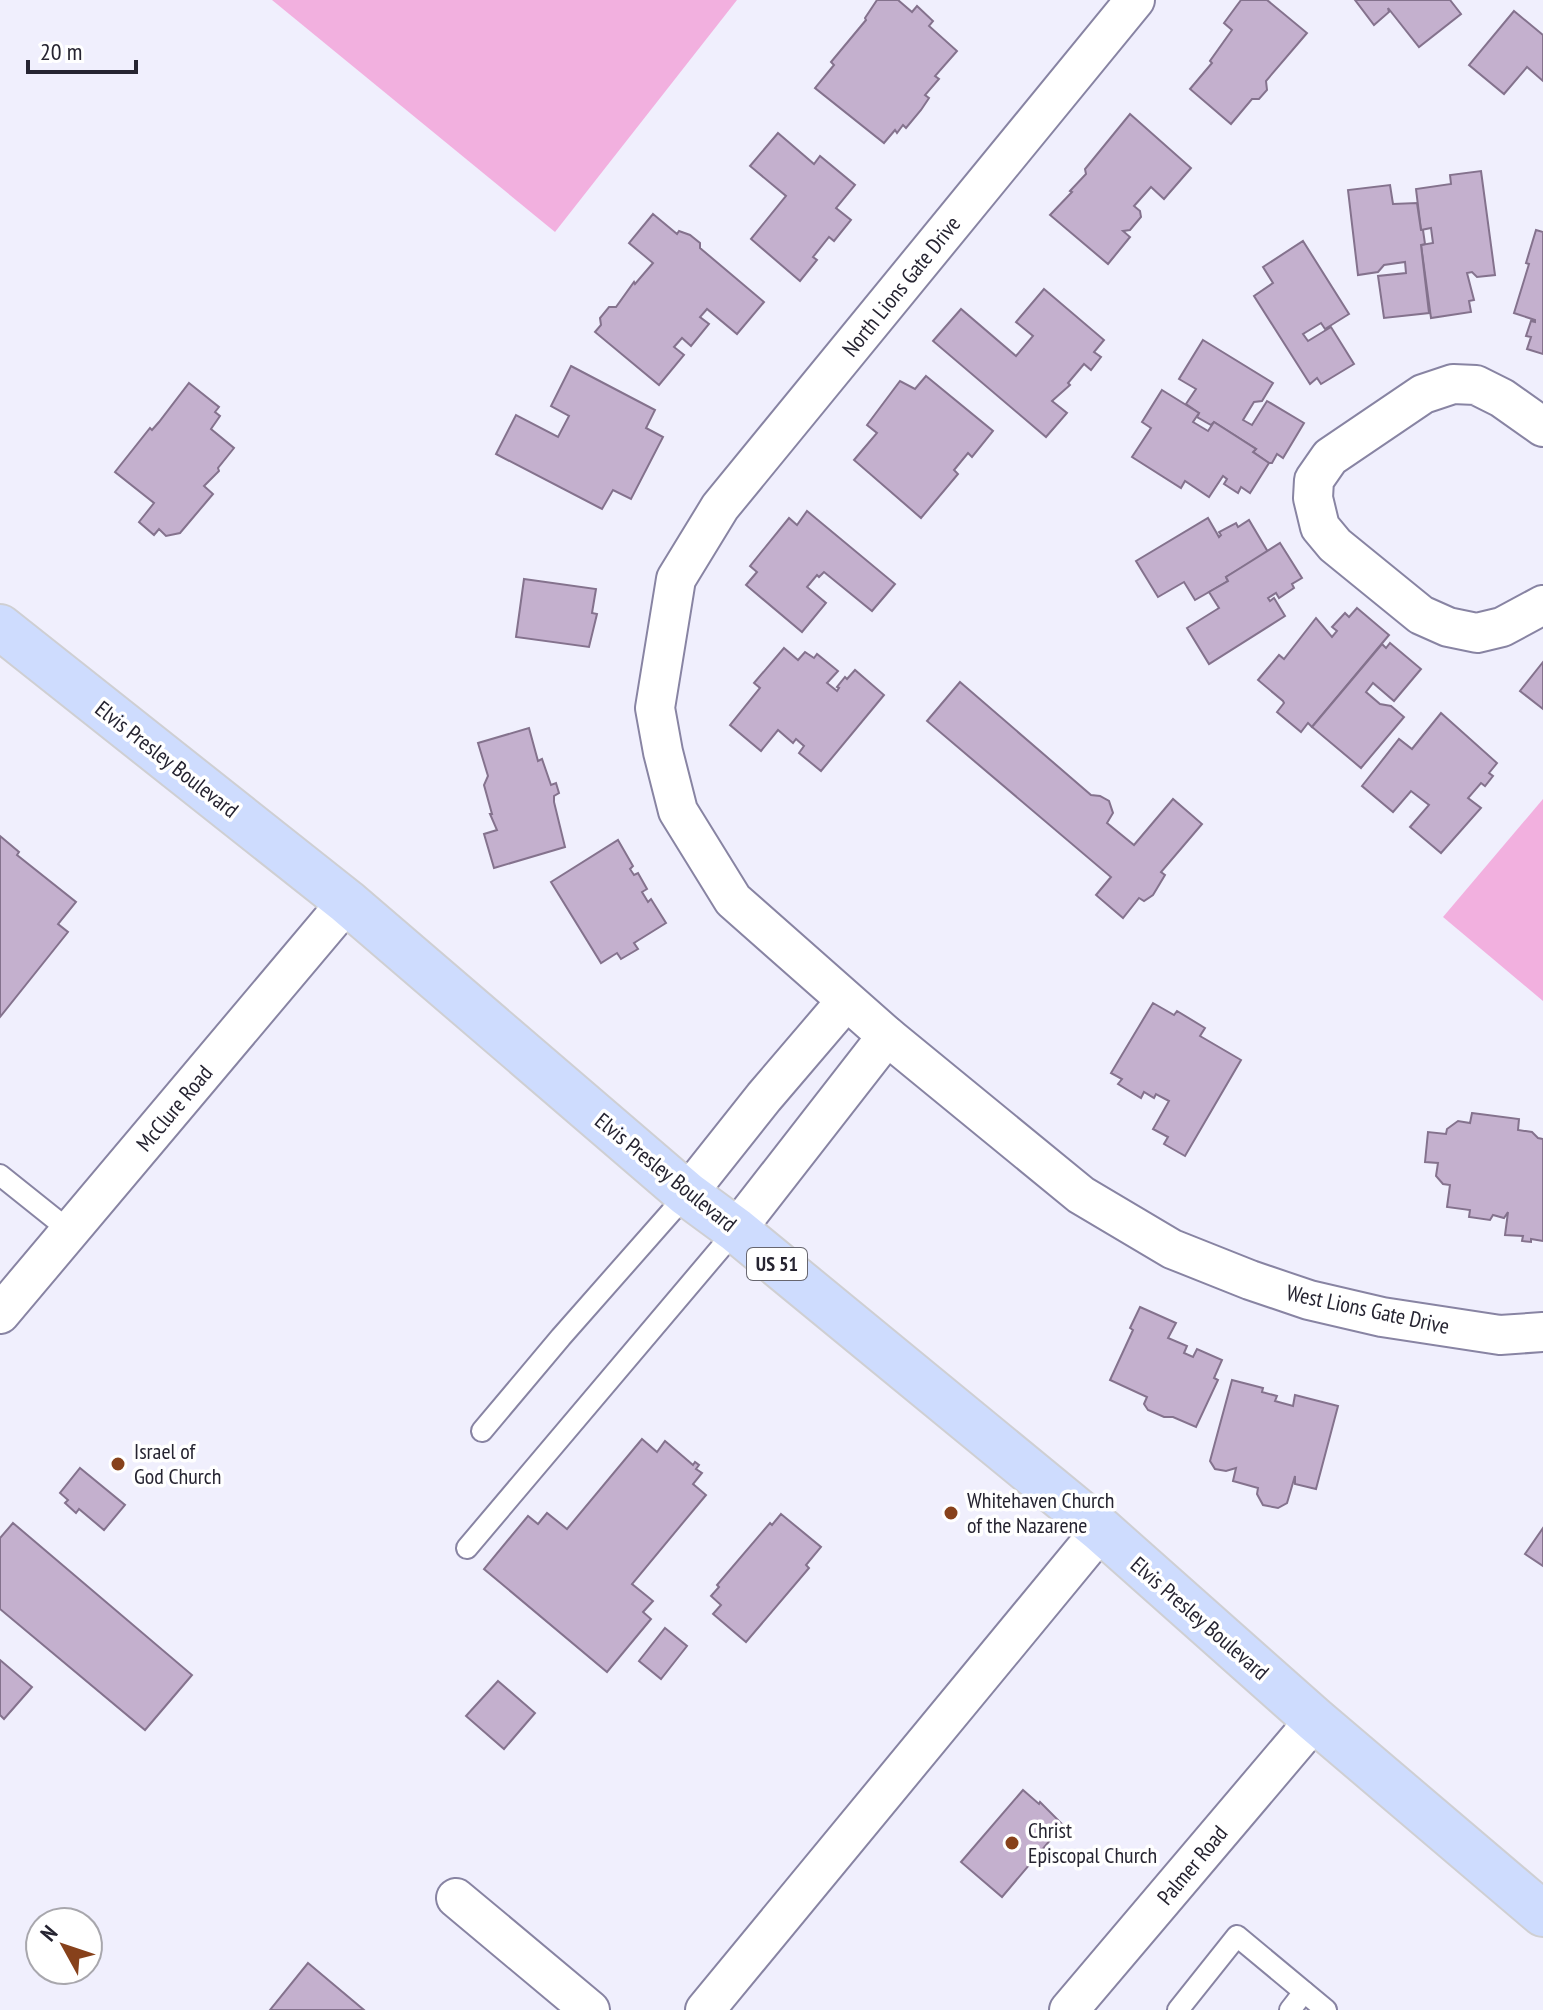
<svg xmlns="http://www.w3.org/2000/svg" width="1543" height="2010" font-family="'PT Sans Narrow',sans-serif">
<style>
.green{fill:#f2b0df}
.building{fill:#c4b0ce;stroke:#84728d;stroke-width:2}
.lines{fill:none;stroke-linecap:round;stroke-linejoin:round}
.service-casing{stroke:#8884a3;stroke-width:24}
.minor-casing{stroke:#8884a3;stroke-width:42}
.primary-casing{stroke:#cfcfd2;stroke-width:48}
.service{stroke:#fff;stroke-width:20}
.minor{stroke:#fff;stroke-width:38}
.primary{stroke:#cedcfe;stroke-width:44}
.poi-dot{fill:#87411b;stroke:#fff;stroke-width:3}
.labels{text-anchor:middle;stroke-width:7;stroke-linejoin:round;paint-order:stroke}
.shield{fill:#fff;stroke:#67666f;stroke-width:2}
.shield-label{font-size:20px;font-weight:bold;fill:#262431}
.street-label{font-size:22px;fill:#262431;stroke:#fff}
.poi-label{font-size:22px;fill:#262431;stroke:#fff;text-anchor:start}
</style>
<rect width="100%" height="100%" fill="#f0effd"/>
<g class="green">
<path d="M272 0H737L555 232Z"/>
<path d="M1543 799V1001L1443 917Z"/>
</g>
<g class="building">
<path d="M877 0H898L912 12 917 6 933 21 929 26 957 51 935 76 939 79 925 95 929 98 921 110 906 128 903 125 897 133 895 130 884 143 815 88 834 65 831 62 866 20 865 18Z"/>
<path d="M1241 0H1267L1307 33 1266 81 1267 90 1259 99H1252L1231 124 1190 89 1212 63 1210 61 1232 30 1224 23Z"/>
<path d="M1355 0H1450L1461 14 1419 47 1388 8 1389 12 1374 25Z"/>
<path d="M1514 11 1543 35V81L1527 67 1504 94 1469 65Z"/>
<path d="M1130 114 1191 168 1164 199 1151 187 1134 206 1140 211 1141 217 1130 230 1123 231 1130 237 1108 264 1050 215 1072 192 1070 191 1086 174 1085 169Z"/>
<path d="M778 133 814 164 820 156 855 185 836 208 851 220 834 241 829 237 813 257 817 260 800 281 751 239 786 196 750 166Z"/>
<path d="M1481 171 1495 275 1477 277 1472 272 1467 273 1474 300 1469 301 1471 312 1431 318 1421 245 1433 243 1431 228 1421 230 1416 189 1451 184 1450 175Z"/>
<path d="M1390 185 1393 204 1417 203 1421 230H1423L1425 244 1421 245 1429 313 1384 318 1378 276 1406 273 1405 262 1384 265 1378 272 1358 275 1348 190Z"/>
<path d="M653 214 677 234 679 231 690 235 700 243V248L764 302 737 334 707 309 700 317 709 324 691 346 682 338 674 347 684 355 659 385 595 332 601 325 600 318 609 307H616L634 282 635 284 653 263 629 243Z"/>
<path d="M1536 230 1543 232V354L1527 349 1531 337 1526 336 1531 321 1535 322V320L1514 313 1529 264 1526 263Z"/>
<path d="M1303 241 1349 314 1325 329 1321 323 1303 334 1308 341 1331 327 1354 364 1321 384 1317 378 1310 384 1254 296 1273 283 1263 267Z"/>
<path d="M1044 289 1104 340 1094 352 1101 357 1091 370 1084 364 1068 383 1070 385 1052 401 1067 413 1046 437 933 341 961 309 1016 356 1033 336 1016 322Z"/>
<path d="M1203 340 1273 383 1262 401 1254 402 1243 420 1252 425 1267 401 1304 423 1283 458 1277 454 1272 463H1269L1253 452 1256 449 1214 422 1211 425 1197 417 1199 413 1186 404 1196 389 1179 379Z"/>
<path d="M571 366 655 410 646 428 663 437 631 499 613 490 602 509 496 454 516 415 558 437 569 416 551 406Z"/>
<path d="M926 376 993 431 972 457 968 453 954 470 958 474 921 518 854 460 877 433 867 425 900 381 915 389Z"/>
<path d="M189 383 219 407 215 412 220 416 211 429 234 448 218 468 219 471 204 486 213 494 180 533 166 536 159 529 154 535 139 522 154 503 115 472 150 428 152 430 159 422Z"/>
<path d="M1162 390 1199 413 1193 422 1208 431 1214 422 1256 449 1253 452 1269 463 1250 493 1241 487 1238 493 1224 484 1227 479 1223 476 1209 497 1185 481 1181 488 1132 457 1151 428 1142 422Z"/>
<path d="M807 511 895 584 872 611 824 572 819 577 817 575 807 587 826 603 802 632 746 585 757 572 750 566 789 518 797 525Z"/>
<path d="M1208 518 1219 537 1221 535 1219 532 1236 523 1238 527 1249 520 1268 552 1226 577 1228 581 1195 600 1184 582 1158 597 1136 561Z"/>
<path d="M1280 543 1302 578 1292 584 1294 588 1279 598 1276 593 1268 598 1270 601 1274 598 1285 616 1209 664 1187 628 1219 608 1209 592 1228 581 1226 577Z"/>
<path d="M524 579 596 589 592 613 597 614 589 647 516 637Z"/>
<path d="M1357 608 1389 635 1312 727 1308 723 1301 732 1277 712 1284 703 1283 701 1258 680 1279 655 1284 659 1316 618 1332 637 1337 631 1332 627 1345 613 1349 617Z"/>
<path d="M1390 643 1421 669 1394 701 1373 683 1366 692 1380 704 1391 706 1404 717 1361 768 1312 727 1382 644 1386 648Z"/>
<path d="M784 648 798 660 805 652 814 658 817 654 838 671 827 683 837 691 839 688 837 687 845 677 847 679 855 670 884 695 821 771 799 753 804 746 796 739 793 743 778 730 761 751 730 725 760 688 754 683Z"/>
<path d="M1543 662V709L1520 691Z"/>
<path d="M960 682 1091 795 1100 796 1109 801 1113 813 1107 823 1134 845 1173 799 1202 824 1161 872 1165 875 1153 895 1144 901 1139 898 1123 918 1096 895 1111 877 927 721Z"/>
<path d="M1441 713 1497 763 1489 773 1493 776 1485 786 1481 783 1468 798 1481 808 1441 853 1410 827 1429 805 1411 791 1393 812 1362 786 1399 739 1412 749Z"/>
<path d="M529 728 538 761 542 759 551 785 556 783 559 793 554 796V802L565 847 494 868 484 834 497 830 490 814H492L484 785 488 776 478 743Z"/>
<path d="M0 836 19 852 17 855 76 902 58 924 68 932 0 1017Z"/>
<path d="M618 840 633 866 630 869 634 875 638 873 647 889 642 892 648 902 651 899 666 923 634 943 638 949 621 959 617 953 601 963 551 882Z"/>
<path d="M1153 1003 1174 1015 1177 1011 1205 1028 1200 1036 1241 1060 1185 1156 1164 1144 1168 1137 1153 1129 1169 1101 1156 1094 1154 1098 1144 1092 1141 1098 1118 1084 1122 1079 1111 1073Z"/>
<path d="M1472 1113 1519 1119 1518 1130 1532 1132 1538 1138 1543 1139V1241L1531 1239V1242L1522 1241 1523 1236 1505 1235 1508 1212 1504 1218 1493 1215 1490 1220 1469 1217 1470 1210 1447 1207 1450 1185 1443 1184 1436 1176 1438 1163 1425 1162 1428 1132 1446 1134 1447 1129 1458 1121 1470 1123Z"/>
<path d="M1140 1307 1176 1323 1168 1338 1187 1346 1184 1353 1193 1357 1197 1349 1222 1360 1214 1378 1218 1380 1196 1427 1173 1417H1164L1148 1410 1144 1404 1147 1397 1110 1380 1133 1330 1130 1328Z"/>
<path d="M1232 1380 1263 1388 1262 1392 1277 1396 1275 1401 1293 1406 1295 1395 1338 1406 1316 1489 1295 1484V1476L1287 1503 1278 1508 1263 1505 1257 1494 1258 1488 1233 1481 1236 1468 1226 1471 1215 1469 1210 1461Z"/>
<path d="M642 1439 657 1452 665 1441 693 1465 695 1462 699 1465 696 1469 702 1473 693 1484 706 1495 632 1584 653 1601 643 1612 651 1619 607 1672 484 1569 528 1516 538 1524 547 1513 567 1529Z"/>
<path d="M80 1468 125 1505 104 1530 79 1509 76 1513 65 1503 68 1500 60 1493Z"/>
<path d="M781 1514 821 1547 806 1565 809 1568 746 1642 713 1614 721 1605 711 1596 719 1587 717 1585 770 1523 772 1525Z"/>
<path d="M13 1523 192 1675 145 1730 0 1609V1538Z"/>
<path d="M1543 1528V1566L1525 1554Z"/>
<path d="M665 1628 687 1646 661 1679 639 1661Z"/>
<path d="M0 1660 32 1687 4 1719 0 1715Z"/>
<path d="M498 1681 535 1713 504 1749 466 1716Z"/>
<path d="M1023 1790 1039 1804 1040 1802 1063 1825 1002 1897 961 1862Z"/>
<path d="M308 1963 364 2010H270Z"/>
</g>
<g class="lines">
<defs>
<g id="service">
<path d="M0 1175 70 1231"/>
<path d="M482 1431 561 1337 687 1194"/>
<path d="M467 1548 736 1230"/>
<path d="M1178 2010 1237 1936 1326 2010"/>
<path d="M1290 2010 1304 1992"/>
</g>
<g id="minor">
<path d="M1135 0 720 507 676 579 655 708 663 752 678 811 733 900 887 1036 1081 1195 1172 1249 1250 1280 1309 1300 1382 1317 1500 1335 1543 1332"/>
<path d="M1543 427 1502 398 1476 385 1453 384 1423 394 1330 457 1314 480 1313 498 1320 527 1335 545 1421 615 1448 627 1477 633 1502 627 1543 605"/>
<path d="M687 1194 764 1097 846 1001"/>
<path d="M736 1230 887 1036"/>
<path d="M0 1314 347 902"/>
<path d="M456 1898 590 2010"/>
<path d="M705 2010 1101 1530"/>
<path d="M1069 2010 1315 1720"/>
</g>
<path id="primary" d="M0 627 347 902 687 1194 736 1230 1101 1530 1315 1720 1543 1914"/>
</defs>
<use href="#service" class="service-casing"/>
<use href="#minor" class="minor-casing"/>
<use href="#primary" class="primary-casing"/>
<use href="#service" class="service"/>
<use href="#minor" class="minor"/>
<use href="#primary" class="primary"/>
</g>
<g class="poi-dot">
<circle cx="118" cy="1464" r="8"/>
<circle cx="951" cy="1513" r="8"/>
<circle cx="1012" cy="1843" r="8"/>
</g>
<g class="labels">
<rect class="shield" x="747" y="1248" width="60" height="32" rx="6"/>
<g class="shield-label">
<text x="777" y="1271">US 51</text>
</g>
<g class="street-label">
<text transform="translate(901 286) rotate(-51)" y="8">North Lions Gate Drive</text>
<text transform="translate(167 759) rotate(38)" y="8">Elvis Presley Boulevard</text>
<text transform="translate(174 1108) rotate(-50)" y="8">McClure Road</text>
<text transform="translate(666 1172) rotate(39)" y="8">Elvis Presley Boulevard</text>
<text transform="translate(1368 1309) rotate(12)" y="8">West Lions Gate Drive</text>
<text transform="translate(1200 1618) rotate(41)" y="8">Elvis Presley Boulevard</text>
<text transform="translate(1192 1865) rotate(-50)" y="8">Palmer Road</text>
</g>
<g class="poi-label">
<text x="134" y="1459">Israel of<tspan x="134" dy="25">God Church</tspan></text>
<text x="967" y="1508">Whitehaven Church<tspan x="967" dy="25">of the Nazarene</tspan></text>
<text x="1028" y="1838">Christ<tspan x="1028" dy="25">Episcopal Church</tspan></text>
</g>
</g>
<g transform="translate(64 1946) rotate(310)"><circle r="38" fill="#ffffff" stroke="#a8a7ad" stroke-width="2"/>
<path d="M0-6L14 30L0 20L-14 30Z" fill="#87411b"/>
<text y="-12" font-size="22" font-weight="bold" text-anchor="middle" fill="#262431">N</text>
</g>
<path d="M28 60v12h108v-12" fill="none" stroke="#262431" stroke-width="4"/>
<text x="40" y="60" font-size="24" fill="#262431" stroke="#ffffff" stroke-width="6" paint-order="stroke">20 m</text>
</svg>
